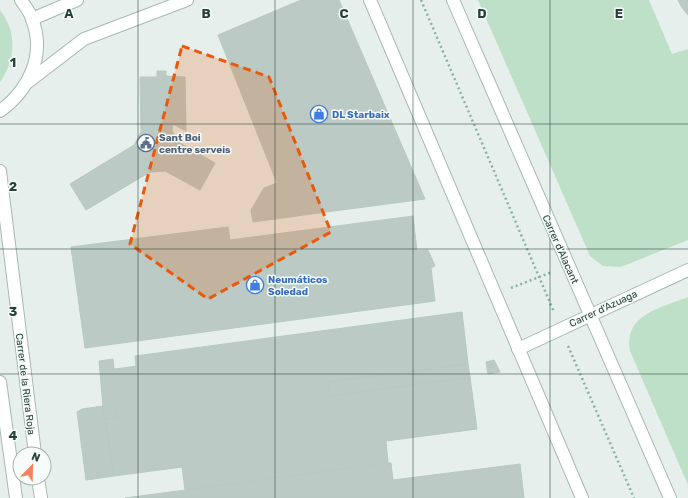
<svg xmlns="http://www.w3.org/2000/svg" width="688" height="498" font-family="Rubik,sans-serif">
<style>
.green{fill:#bfe0c8}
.building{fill:#bbcac4;stroke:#b8c9c2}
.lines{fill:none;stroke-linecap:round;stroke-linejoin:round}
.minor-casing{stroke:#a8b8b2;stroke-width:14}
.tertiary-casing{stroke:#a8b8b2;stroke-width:14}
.path{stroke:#86b3a5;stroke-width:2.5;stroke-dasharray:2 3;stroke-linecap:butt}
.minor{stroke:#fff;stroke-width:12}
.tertiary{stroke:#fff;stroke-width:12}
.marked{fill:#e8590c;fill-opacity:0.2;stroke:#e8590c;stroke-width:3;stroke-dasharray:8 5;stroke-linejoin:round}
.grid{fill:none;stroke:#24423a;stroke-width:1;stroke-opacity:0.55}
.labels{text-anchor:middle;stroke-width:3;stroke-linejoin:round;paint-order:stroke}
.shop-label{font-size:10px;font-weight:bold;fill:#366cbe;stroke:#f7fbf9;text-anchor:start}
.service-label{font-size:10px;font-weight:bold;fill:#4e5e75;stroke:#f7fbf9;text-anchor:start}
.street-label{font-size:10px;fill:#24423a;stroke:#f7fbf9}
.grid-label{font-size:13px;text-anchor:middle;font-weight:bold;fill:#24423a;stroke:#f7fbf9;stroke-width:3;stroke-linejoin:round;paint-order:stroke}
</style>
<rect width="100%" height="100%" fill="#e6efeb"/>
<g class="green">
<path d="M478 0H649L672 54 688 49V240L621 267 603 266 590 256Z"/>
<path d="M0 10C17 32 16 59 0 82Z"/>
<path d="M688 297V485L630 351C624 314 661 308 688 297Z"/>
</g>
<g class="building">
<path d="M301 0H339L425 199 311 214 301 187 281 194 290 217 253 222 251 210 264 188 277 183 218 35Z"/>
<path d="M678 0H688V15L681 6Z"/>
<path d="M157 71H166V76L185 77 186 131 173 124 172 131 180 143 215 163 200 190 165 171 150 172 86 210 70 184 134 145 141 132 140 77H157Z"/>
<path d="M301 187 311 214 290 217 281 194Z"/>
<path d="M413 216 417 251 428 250 435 266 431 268 435 301 85 348 71 247 228 227 230 240Z"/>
<path d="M462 312 468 364 328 382 330 396 470 377 477 429 386 441 388 463 185 490 182 467 114 476 105 419 117 417 116 406H103L99 361 113 359 114 369 123 368 136 366 135 356Z"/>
<path d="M494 360 500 372 488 374 486 362Z"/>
<path d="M468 364 470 377 330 396 328 382Z"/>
<path d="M103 406 114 476 86 480 77 412 82 409Z"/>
<path d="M103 406H116L117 417 105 419Z"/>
<path d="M388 463H391L393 480 520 464 524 498H125Z"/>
</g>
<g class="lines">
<defs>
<g id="minor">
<path d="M370 0 582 498"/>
<path d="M453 0 670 498"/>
<path d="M28 82 84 39 187 0"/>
<path d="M0 171 35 454"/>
<path d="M518 349 688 270"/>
<path d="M0 382 16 498"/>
<path d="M38 478 41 498"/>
</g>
<g id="tertiary">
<path d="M32 19 77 0"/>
<path d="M0 111C29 90 46 55 32 19 30 12 25 6 21 0"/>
</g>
</defs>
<use href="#minor" class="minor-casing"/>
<use href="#tertiary" class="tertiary-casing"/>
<g class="path">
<path d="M421 0 554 312"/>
<path d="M511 288 552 272"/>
<path d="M568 346 634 498"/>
</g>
<use href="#minor" class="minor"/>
<use href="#tertiary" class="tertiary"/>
</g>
<path class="marked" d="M182 46 269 77 331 232 208 299 130 244Z"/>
<path class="grid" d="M138 0V498M275 0V498M413 0V498M550 0V498M0 124H688M0 249H688M0 374H688"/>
<defs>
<symbol id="shop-ring" viewBox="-11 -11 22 22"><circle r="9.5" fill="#f7fbf9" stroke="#3f7fe0" stroke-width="1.5"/><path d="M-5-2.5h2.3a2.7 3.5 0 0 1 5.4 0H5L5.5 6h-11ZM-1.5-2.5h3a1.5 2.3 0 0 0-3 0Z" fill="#3f7fe0"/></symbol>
<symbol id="civic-ring" viewBox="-11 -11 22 22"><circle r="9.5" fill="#f7fbf9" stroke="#5c6f8a" stroke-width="1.5"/><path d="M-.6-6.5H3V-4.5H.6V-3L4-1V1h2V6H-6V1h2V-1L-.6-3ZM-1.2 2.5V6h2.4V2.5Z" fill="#5c6f8a"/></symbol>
</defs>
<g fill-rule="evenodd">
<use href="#shop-ring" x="309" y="104" width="20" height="20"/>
<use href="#civic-ring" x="136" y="133" width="20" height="20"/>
<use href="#shop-ring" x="245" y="275" width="20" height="20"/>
</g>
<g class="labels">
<g class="shop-label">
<text x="332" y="118">DL Starbaix</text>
<text x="268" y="283">Neumáticos<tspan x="268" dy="12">Soledad</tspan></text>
</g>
<g class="service-label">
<text x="159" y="141">Sant Boi<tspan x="159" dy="12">centre serveis</tspan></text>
</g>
<g class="street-label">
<text transform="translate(561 249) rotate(66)" y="4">Carrer d'Alacant</text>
<text transform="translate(603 308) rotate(-25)" y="4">Carrer d'Azuaga</text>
<text transform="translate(26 384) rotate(83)" y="4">Carrer de la Riera Roja</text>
</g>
</g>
<g class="grid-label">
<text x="69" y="18">A</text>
<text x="206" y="18">B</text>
<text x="344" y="18">C</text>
<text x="482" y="18">D</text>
<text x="619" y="18">E</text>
<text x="13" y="67">1</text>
<text x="13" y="191">2</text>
<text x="13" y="316">3</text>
<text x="13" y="440">4</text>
</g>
<g transform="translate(32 466) rotate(23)"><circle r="19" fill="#f7fbf9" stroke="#a3b1ad"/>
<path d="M0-3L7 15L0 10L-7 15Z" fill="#f4845f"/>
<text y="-6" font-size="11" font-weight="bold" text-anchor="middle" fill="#24423a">N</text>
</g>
</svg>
